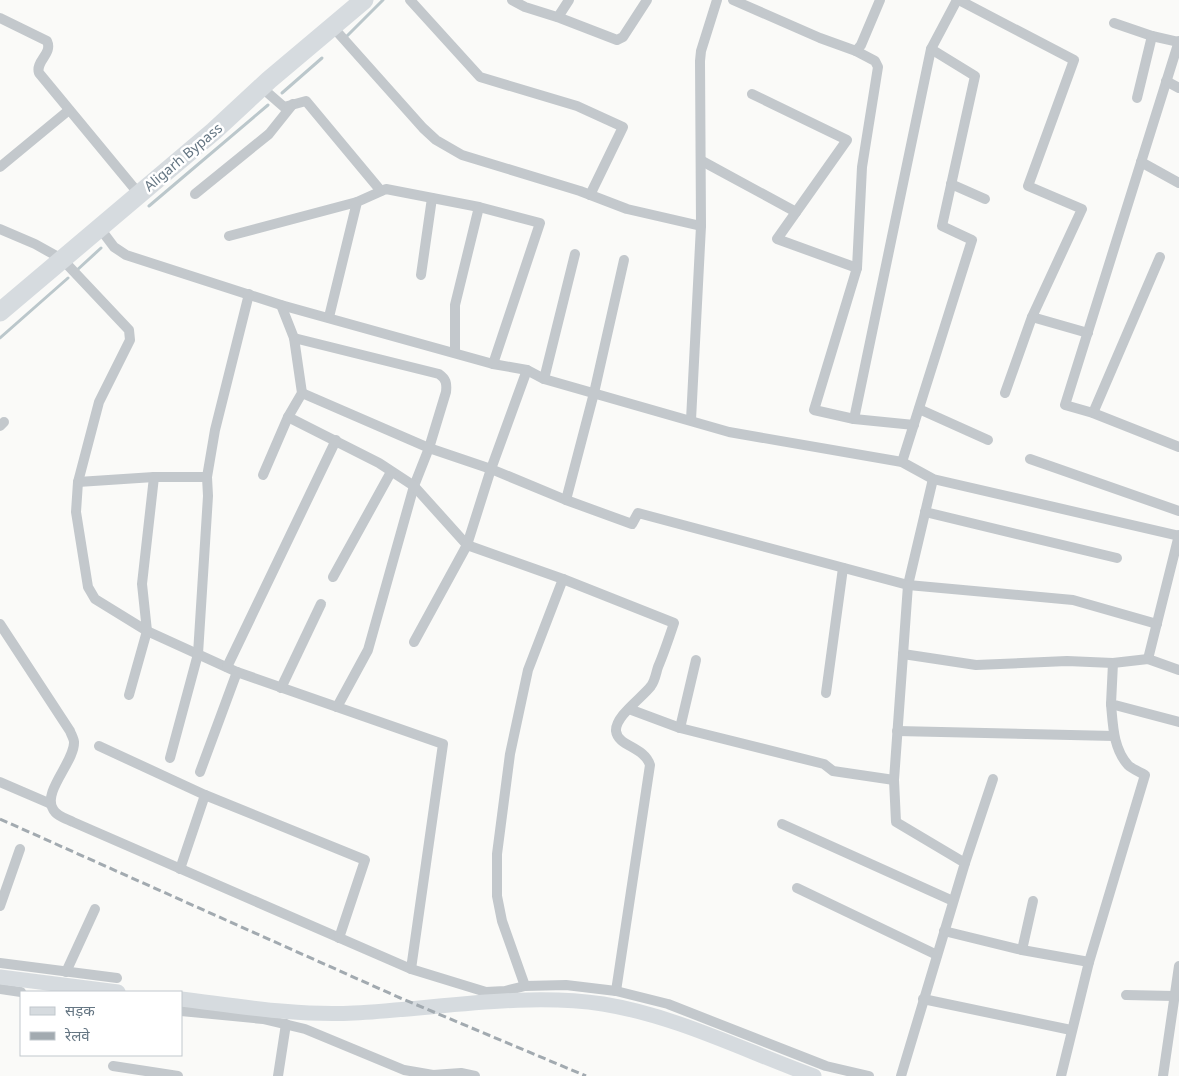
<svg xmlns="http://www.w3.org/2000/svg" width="1179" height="1076" font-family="'Noto Sans','Noto Sans Devanagari',sans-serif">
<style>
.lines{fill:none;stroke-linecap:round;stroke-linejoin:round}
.stream{stroke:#bbc7cb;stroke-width:3}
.street{stroke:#c3c8cc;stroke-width:10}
.secondary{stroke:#d6dbdf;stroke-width:15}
.highway{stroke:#d6dbdf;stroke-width:19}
.rail{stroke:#a2aab0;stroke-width:3;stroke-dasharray:8 4;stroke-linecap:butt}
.labels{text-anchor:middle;stroke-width:5;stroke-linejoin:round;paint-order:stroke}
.street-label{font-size:14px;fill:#657683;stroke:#fff}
</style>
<rect width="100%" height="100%" fill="#fafaf8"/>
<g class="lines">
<g class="stream">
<path d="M346 37 383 0"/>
<path d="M282 93 322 58"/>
<path d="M149 206 268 105"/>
<path d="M76 271 101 248"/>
<path d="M0 338 68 278"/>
</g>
<g class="street">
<path d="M410 0 480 77 577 106 623 127 590 195"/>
<path d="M512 0 525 7 560 18 617 40 623 37 647 0"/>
<path d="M733 0 820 38 856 51 861 45 880 0"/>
<path d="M959 0 1074 60 1028 186 1082 209 1032 317 1088 333"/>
<path d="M558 17 569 0"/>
<path d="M0 18 47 41C53 54 35 61 39 73L139 194"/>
<path d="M1114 23 1152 36 1179 42"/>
<path d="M332 26 423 128 436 140 462 155 580 191 627 209 701 226"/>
<path d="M1179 41 1065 405 1093 413 1179 447"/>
<path d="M856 51 875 61 878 67 862 167 857 268 814 410 854 419 914 425"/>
<path d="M1166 81 1179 88"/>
<path d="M261 87 284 107 306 101 381 191"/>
<path d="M752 94 847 140 777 239 857 268"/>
<path d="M1137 98 1152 36"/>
<path d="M702 161 796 212"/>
<path d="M1141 162 1179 183"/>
<path d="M0 167 69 110"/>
<path d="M951 184 985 199"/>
<path d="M195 194 269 134 293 104"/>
<path d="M99 227 114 247 126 255 281 305 493 364 527 370 544 379 729 432 902 462 933 479 1179 536"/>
<path d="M0 229 35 244 62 259 129 330 130 340 99 402 78 482 76 512 88 587 95 599 147 631 237 672 443 744 411 969"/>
<path d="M229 236 357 202"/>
<path d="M421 275 432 198"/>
<path d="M329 317 357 202 386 189 479 207 540 223 493 364"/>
<path d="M294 338 439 374C446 379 447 383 446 392L429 448 414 486 368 650 337 707"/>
<path d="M455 353V305L479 207"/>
<path d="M544 379 575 254"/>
<path d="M302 393 429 448 491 469 566 500 632 524 638 513 908 585 933 479"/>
<path d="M1005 393 1032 317"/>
<path d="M919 409 988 440"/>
<path d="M1093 413 1160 257"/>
<path d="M288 417 379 463 414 486 467 545 563 579 674 623C669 638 664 653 658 667 656 673 655 681 651 686 643 697 615 716 616 731 618 747 644 746 650 765L616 991"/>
<path d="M854 419 931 49 957 0"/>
<path d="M691 420 701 226 700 61 701 51 717 0"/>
<path d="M0 426 4 422"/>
<path d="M1030 459 1179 511"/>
<path d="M902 462 972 240 942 226 975 76 931 49"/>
<path d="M263 475 288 417 302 393 294 338 281 305"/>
<path d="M207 477 215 430 249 294"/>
<path d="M78 482 154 477H207L208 496 198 654 170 758"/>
<path d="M566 500 594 393 624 260"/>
<path d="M925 512 1117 558"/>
<path d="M1179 535 1148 659 1179 670"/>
<path d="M333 577 391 472"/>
<path d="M0 624 70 731C71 734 74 739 74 742 75 761 42 792 53 809 56 816 67 819 73 822L411 969 486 992 505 991 525 986 566 985 616 991 668 1004 826 1066 869 1076"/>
<path d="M414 642 467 545 491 469 527 370"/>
<path d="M903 654 976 665 1067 661 1113 663 1148 659"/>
<path d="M1113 663 1111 704 1179 722"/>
<path d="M227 667 336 440"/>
<path d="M281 688 321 604"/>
<path d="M826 693 843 568"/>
<path d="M129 695 147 631 142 584 154 477"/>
<path d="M629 709 680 728 824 764 833 771 894 780"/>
<path d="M680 728 696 660"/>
<path d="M897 731 1114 736"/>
<path d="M99 746 205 795 365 860 339 938"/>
<path d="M200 772 237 672"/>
<path d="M0 782 51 804"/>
<path d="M782 824 953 901"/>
<path d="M965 863 993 779"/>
<path d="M180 869 205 795"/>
<path d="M797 888 937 955"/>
<path d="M0 906 20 849"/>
<path d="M944 931 1022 950 1089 962"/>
<path d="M1022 950 1033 901"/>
<path d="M0 963 117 978"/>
<path d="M66 972 95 909"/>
<path d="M525 986 502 921 497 896V854L510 754 528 670 563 579"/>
<path d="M0 989 21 992"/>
<path d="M1126 995 1174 996"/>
<path d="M923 999 1071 1030"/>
<path d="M181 1011 263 1019 305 1029 404 1070 433 1075 461 1073 475 1076"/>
<path d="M113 1066 178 1076"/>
<path d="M278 1076 286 1024"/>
<path d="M901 1076 965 863 896 822 894 780 908 585 1073 600 1157 624"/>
<path d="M1061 1076 1089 962 1145 775C1140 772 1132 769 1128 765 1113 748 1113 725 1111 704"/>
<path d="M1163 1076 1179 966"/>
</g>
<g class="secondary">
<path d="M0 977 118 992"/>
<path d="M181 999C239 1006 296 1016 354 1013 435 1009 524 992 603 1004 677 1016 745 1051 814 1076"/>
</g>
<path class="highway" d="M0 312 214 131 269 80 364 0"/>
<path class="rail" d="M0 819 398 997 586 1076"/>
</g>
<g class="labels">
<g class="street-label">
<text transform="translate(183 157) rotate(-40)" y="5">Aligarh Bypass</text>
</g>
</g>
<rect x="20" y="991" width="162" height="65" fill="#ffffff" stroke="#c1c8cd"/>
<rect x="30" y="1007" width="25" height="8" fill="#d6dbdf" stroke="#c1c8cd"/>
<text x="65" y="1016" font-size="15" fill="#657683">सड़क</text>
<rect x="30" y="1032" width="25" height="8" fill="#a2aab0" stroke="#c1c8cd"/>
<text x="65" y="1041" font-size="15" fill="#657683">रेलवे</text>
</svg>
